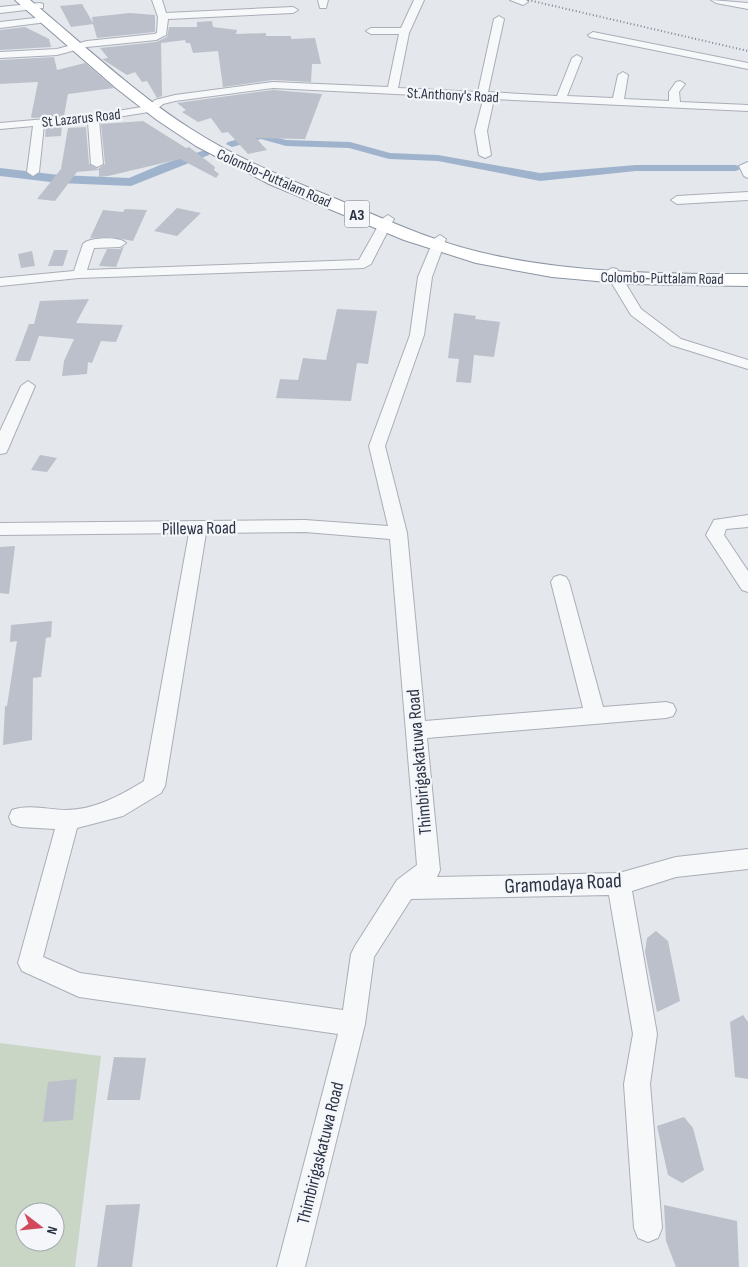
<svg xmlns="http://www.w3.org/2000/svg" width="748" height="1267" font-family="'Sofia Sans Condensed',sans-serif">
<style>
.green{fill:#c9d6c5;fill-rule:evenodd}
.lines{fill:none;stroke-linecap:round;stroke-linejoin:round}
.canal{fill:#9fb4cc;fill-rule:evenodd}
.building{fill:#bbc0ca}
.minor-casing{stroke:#a9aeb7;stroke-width:2}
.trunk-casing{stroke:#8b94a3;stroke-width:2}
.minor{fill:#f7f8fa;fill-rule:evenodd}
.trunk{fill:#fff;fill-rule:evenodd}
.rail{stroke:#7d8696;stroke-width:2;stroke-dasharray:1 2.5;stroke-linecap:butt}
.labels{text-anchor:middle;stroke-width:4.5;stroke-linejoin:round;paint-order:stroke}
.far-street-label{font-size:15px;fill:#2b3445;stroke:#f4f6f9}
.shield{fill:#f4f6f9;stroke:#676e7b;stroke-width:1}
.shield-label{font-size:16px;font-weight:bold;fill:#2b3445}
.street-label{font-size:18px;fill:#2b3445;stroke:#f4f6f9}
.near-street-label{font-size:21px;fill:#2b3445;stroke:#f4f6f9}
</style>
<rect width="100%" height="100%" fill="#e4e7ec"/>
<path class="green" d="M0 1043 101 1056 75 1267H0ZM25 1212H55V1242H25Z"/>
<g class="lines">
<g class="canal">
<path d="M261 133 286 140 350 142 390 153 438 155 540 173 636 165H736L742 168 736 171H636L540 181 438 161 389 159 349 148 286 146 261 139 232 147 226 144 228 142Z"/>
<path d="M205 150 209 151V155L131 186 59 183 0 176V168L59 175 129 178 160 165Z"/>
</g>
</g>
<g class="building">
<path d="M82 4 93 23 92 17 130 13 155 15V32L97 38 93 24 71 27 60 6Z"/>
<path d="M212 21 213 27 237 30 236 34 266 33V36H291V39L315 38 321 64H312L311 82 273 80 223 87 218 51 193 53 190 43H186L185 40 161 43 162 96 157 98 147 81 142 82 135 72 127 75 102 59 108 58 100 48 156 42 167 37 169 27H197V22Z"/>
<path d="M25 27 49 39 51 47 0 50V30Z"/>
<path d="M54 57 57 70 85 63 114 88 68 94 64 116 33 118 31 117 38 82 0 84V60Z"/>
<path d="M273 90 322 94 305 139 256 138 267 150 248 154 228 132 222 133 211 118 198 122 182 112 186 110 177 103Z"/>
<path d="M143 121 186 148 189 147 215 167 214 170 219 174 216 178 180 159 108 176 99 177V170L77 172 55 201 37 199 61 169 68 128 86 127 89 164 98 169 105 164 101 124Z"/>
<path d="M62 126 61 136 45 137 46 127Z"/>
<path d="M177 208 201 213 177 236 154 231Z"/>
<path d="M125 209 147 210 133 241 111 237 90 238 103 210 123 212Z"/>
<path d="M124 246 116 267 99 266 107 249H120Z"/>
<path d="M54 250H68L63 266H48Z"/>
<path d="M32 251 35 266 21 268 18 254Z"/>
<path d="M89 299 76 323 123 325 116 342 101 341 92 363 88 362 87 374 62 376 64 361 74 339 39 336 30 361H15L29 324H34L40 301Z"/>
<path d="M337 309 377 311 368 364 357 363 351 401 276 398 280 379 298 380 303 358 326 360Z"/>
<path d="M454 313 476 316 475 319 500 322 494 357 474 355 471 383 456 382 459 359 448 358Z"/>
<path d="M40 455 57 458 47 472 31 470Z"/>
<path d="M15 546 9 594 0 593V547Z"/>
<path d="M52 621 51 637 46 638 41 677 33 678 32 740 3 745 5 706H7L17 641 10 642 11 625Z"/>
<path d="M656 931 668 941 680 1001 657 1012 645 952 647 938Z"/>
<path d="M743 1015 748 1022V1079L735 1077 730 1022Z"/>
<path d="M114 1057 146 1058 140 1100H107Z"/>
<path d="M77 1079 73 1120 43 1122 48 1082Z"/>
<path d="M684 1117 693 1128 704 1170 682 1183 668 1175 657 1126Z"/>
<path d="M140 1204 132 1267H97L106 1205Z"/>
<path d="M664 1205 737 1221 739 1267H676L666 1241Z"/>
</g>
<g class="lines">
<defs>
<g id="minor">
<path d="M152 0H162L166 13 293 7 298 10 293 13 168 19 166 35 156 40 87 47 57 55 0 58V52L57 49 87 41 154 34 157 33 158 17Z"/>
<path d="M318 0H328L326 8H320Z"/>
<path d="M414 0H424L409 33 398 88 478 92 494 19 499 16 504 19 488 92 557 96 572 58 577 55 582 58 567 96 613 98 618 75 623 72 628 75 624 99 669 101V92L676 82 680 81 685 84 679 92 680 102 748 105V111L494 99 487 131 491 155 485 158 479 155 475 131 483 100 477 98 273 88 175 101 163 104 155 111 99 120 103 164 97 167 91 164 88 122 44 125 39 172 33 176 27 172 33 126 0 129V123L93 115 148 106 155 100 175 95 273 82 388 87 399 34H371L366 31 371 28H401Z"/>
<path d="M510 0H526L528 2 523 5Z"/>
<path d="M711 0 748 3V9L716 3Z"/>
<path d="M40 3 43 4V8L0 13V7Z"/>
<path d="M44 17 47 18V22L0 28V22Z"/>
<path d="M593 32 748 63V69L590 37 588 35Z"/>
<path d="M748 162V178L744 176 739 166Z"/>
<path d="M748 192V200L677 204 671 200 677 196Z"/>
<path d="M388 215 394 219 371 264 364 268 79 278 0 286V278L74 271 83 244C89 237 120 236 126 243L120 247 94 248 87 270 359 260 382 219Z"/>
<path d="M440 235 446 239 432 277 424 335 385 446 407 533 425 721 583 708 551 582 554 577 560 575 566 577 569 582 603 707 666 702 673 704 676 710 673 716 666 718 427 738 440 870 437 877 619 873 676 857 748 849V869L676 877 632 891 657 1034 650 1084 662 1228 658 1238 648 1242 638 1238 634 1228 624 1084 633 1034 609 895 411 899 374 957 365 1024 305 1267H277L338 1034 79 997 22 971 18 963 55 829 20 827 12 824 9 817 12 810C29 804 49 810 66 810 95 810 121 795 144 781L189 533 0 535V523L305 520 388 526 369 446 410 335 418 277 434 239ZM305 532 390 539 417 865 397 880 355 946 351 954 343 1010 80 973 43 957 77 828 123 816 161 793 165 786 206 533Z"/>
<path d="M612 268 617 269 641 309 681 339 748 360V369L671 345 631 315 605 272Z"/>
<path d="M28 381 35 386 8 449 6 453 0 454V431L21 386Z"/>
<path d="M748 515V527L726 529 724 535 748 571V592L742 590 706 535 714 520Z"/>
</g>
<path id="trunk" d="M15 0H30C83 44 133 92 191 129 236 158 285 178 334 198 382 218 429 240 479 252 567 273 658 274 748 274V286L630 284 552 277 476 263 404 240 269 184 196 146 157 120 116 88Z"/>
</defs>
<use href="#minor" class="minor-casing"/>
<use href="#trunk" class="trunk-casing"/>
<use href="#minor" class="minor"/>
<use href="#trunk" class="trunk"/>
<path class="rail" d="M528 0 748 51"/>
</g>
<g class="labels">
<g class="far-street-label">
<text transform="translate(453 95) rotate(3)" y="5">St.Anthony's Road</text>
<text transform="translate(81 118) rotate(-6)" y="5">St Lazarus Road</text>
<text transform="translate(274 178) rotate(24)" y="5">Colombo-Puttalam Road</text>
<text transform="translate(662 278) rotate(1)" y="5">Colombo-Puttalam Road</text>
</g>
<rect class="shield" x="344.5" y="200.5" width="25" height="27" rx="4"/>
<g class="shield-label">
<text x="357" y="220">A3</text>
</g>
<g class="street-label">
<text transform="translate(199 528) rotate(-1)" y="6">Pillewa Road</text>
<text transform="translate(419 762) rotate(-95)" y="6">Thimbirigaskatuwa Road</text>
<text transform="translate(320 1153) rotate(-76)" y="6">Thimbirigaskatuwa Road</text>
</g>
<g class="near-street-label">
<text transform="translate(563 883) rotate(-3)" y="7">Gramodaya Road</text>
</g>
</g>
<g transform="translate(40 1227) rotate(106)"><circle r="24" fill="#f4f6f9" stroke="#a4a8b1"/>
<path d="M0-4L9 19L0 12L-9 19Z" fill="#d1495b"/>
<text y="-8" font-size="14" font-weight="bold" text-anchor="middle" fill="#2b3445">N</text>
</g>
</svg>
